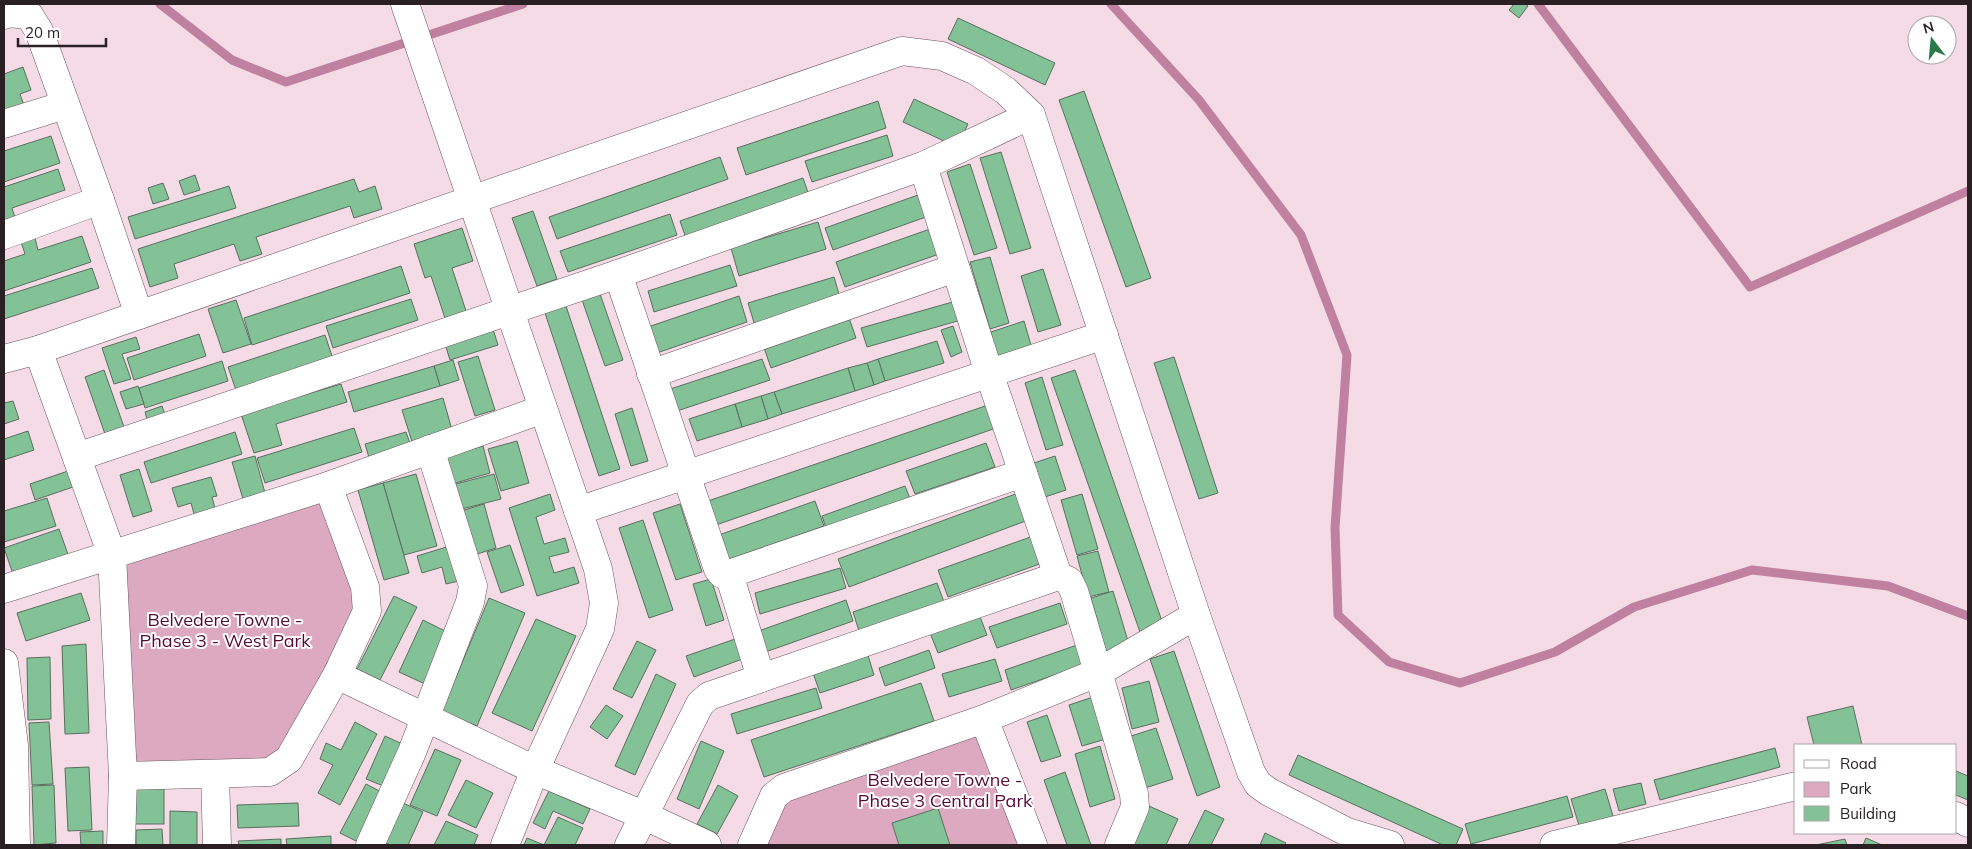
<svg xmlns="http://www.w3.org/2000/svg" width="1972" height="849" font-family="Mulish,sans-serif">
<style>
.green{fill:#dca9c1}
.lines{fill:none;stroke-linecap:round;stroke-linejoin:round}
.stream{stroke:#c080a0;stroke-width:9}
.building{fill:#83c197;stroke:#5a6f60}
.street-casing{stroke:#6b555f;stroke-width:29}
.street{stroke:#fff;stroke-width:28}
.labels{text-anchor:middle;stroke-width:4;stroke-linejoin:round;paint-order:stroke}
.park-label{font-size:18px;fill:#57093a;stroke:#fff}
</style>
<rect width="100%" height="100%" fill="#f5dbe6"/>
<g class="green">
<path d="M318 490 357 592 353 613 283 749 266 763 130 768 112 555Z"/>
<path d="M977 722 1029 845H752L774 796Z"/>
</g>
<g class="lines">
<g class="stream">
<path d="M160 4 232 60 286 82 523 4"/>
<path d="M1111 4 1199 100 1301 235 1347 355 1335 528 1338 615 1389 662 1460 683 1555 652 1634 607 1752 570 1888 586 1968 616"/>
<path d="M1538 4 1750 287 1968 191"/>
</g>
</g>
<g class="building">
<path d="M1514 4H1525L1528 6 1519 18 1509 10Z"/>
<path d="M958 18 1055 63 1045 85 948 39Z"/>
<path d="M23 67 31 90 20 94 26 111 6 117 4 109V74Z"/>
<path d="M1084 91 1151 278 1126 287 1059 100Z"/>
<path d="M914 99 968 124 957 147 903 122Z"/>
<path d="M878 101 886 128 746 175 737 148Z"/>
<path d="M887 135 893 156 812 182 805 161Z"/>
<path d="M51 136 60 163 4 182V151Z"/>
<path d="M1001 152 1031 248 1010 254 980 158Z"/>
<path d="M720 157 728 179 557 239 549 217Z"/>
<path d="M970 164 997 248 974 255 947 172Z"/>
<path d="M58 169 65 190 12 208 18 227 4 232V187Z"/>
<path d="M195 175 200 190 184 195 179 181Z"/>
<path d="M803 178 811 201 688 244 680 221Z"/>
<path d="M354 179 359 192 375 186 382 209 354 218 350 206 256 237 262 254 240 261 234 244 174 264 178 278 150 287 138 249Z"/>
<path d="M163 183 169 199 153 204 148 188Z"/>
<path d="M229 186 236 208 135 239 128 217Z"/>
<path d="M918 195 926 217 833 250 825 228Z"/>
<path d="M533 211 557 279 537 286 512 218Z"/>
<path d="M670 214 677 235 568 272 560 251Z"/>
<path d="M818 222 826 249 739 276 731 248Z"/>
<path d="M462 228 473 261 452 268 466 311 445 318 431 276 425 278 414 244Z"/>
<path d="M933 228 942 253 845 287 836 262Z"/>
<path d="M82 236 91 262 4 291V261L25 254 21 242 35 238 38 250Z"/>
<path d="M990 257 1009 323 990 329 970 262Z"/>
<path d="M730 265 737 286 654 312 648 291Z"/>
<path d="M401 266 410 293 252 345 244 318Z"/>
<path d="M92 268 99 288 4 319V296Z"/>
<path d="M1043 269 1061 325 1038 332 1021 276Z"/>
<path d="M834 277 841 301 755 326 748 303Z"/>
<path d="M599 291 623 360 605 366 581 297Z"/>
<path d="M739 296 747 322 651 355 642 329Z"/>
<path d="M411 299 418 320 333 348 326 326Z"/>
<path d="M236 300 251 344 223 353 208 309Z"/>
<path d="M956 301 961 320 867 347 861 328Z"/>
<path d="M565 303 620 469 599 476 544 310Z"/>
<path d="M847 312 856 338 771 368 762 342Z"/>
<path d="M1024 321 1031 345 989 359 982 335Z"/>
<path d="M492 326 498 345 450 360 444 341Z"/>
<path d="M953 326 962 352 951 357 941 330Z"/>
<path d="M199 334 206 356 134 380 127 358Z"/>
<path d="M325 335 335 365 238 396 228 367Z"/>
<path d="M136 337 140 349 122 354 131 379 114 384 102 348Z"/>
<path d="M937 341 944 363 885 381 878 359Z"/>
<path d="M478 356 495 410 475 416 458 362Z"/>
<path d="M1174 357 1218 493 1199 499 1154 363Z"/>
<path d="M762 359 770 380 668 414 661 392Z"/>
<path d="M878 359 885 381 874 385 867 363Z"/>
<path d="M453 360 459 380 440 386 434 366Z"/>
<path d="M222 361 228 381 145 408 139 388Z"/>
<path d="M867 363 874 385 855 391 848 368Z"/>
<path d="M434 366 440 386 354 412 348 392Z"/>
<path d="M848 368 855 391 782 414 774 392Z"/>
<path d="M104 370 124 427 105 434 85 377Z"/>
<path d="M1075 370 1164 627 1141 635 1051 378Z"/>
<path d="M1042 377 1063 445 1046 450 1025 383Z"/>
<path d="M341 384 347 402 276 424 282 445 254 453 239 408 264 407Z"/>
<path d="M138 386 144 404 126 409 120 392Z"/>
<path d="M774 392 782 414 768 419 761 396Z"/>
<path d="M761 396 768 419 742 427 735 404Z"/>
<path d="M443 398 454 437 414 448 402 410Z"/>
<path d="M13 401 19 419 4 424V403Z"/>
<path d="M735 404 742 427 697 441 689 419Z"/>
<path d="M991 404 999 427 713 526 705 502Z"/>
<path d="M162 406 168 423 150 429 145 412Z"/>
<path d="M632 408 648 461 631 466 615 414Z"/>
<path d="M354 428 362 452 265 483 257 458Z"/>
<path d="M28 431 34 450 4 460V439Z"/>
<path d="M235 432 242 454 151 483 144 462Z"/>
<path d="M406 432 412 449 370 461 365 444Z"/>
<path d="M517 441 529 483 501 491 488 449Z"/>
<path d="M986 443 995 467 915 494 906 471Z"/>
<path d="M483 446 490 473 445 486 437 459Z"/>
<path d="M255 456 265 493 243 499 232 462Z"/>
<path d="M1055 456 1066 490 1042 498 1031 464Z"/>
<path d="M139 469 152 511 133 517 120 475Z"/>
<path d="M68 471 73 487 35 500 30 484Z"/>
<path d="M416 474 437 546 404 555 383 483Z"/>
<path d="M494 474 501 499 458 510 452 485Z"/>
<path d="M211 477 217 496 212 497 217 516 196 521 191 503 178 507 172 488Z"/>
<path d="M383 483 409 573 384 580 358 490Z"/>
<path d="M905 486 913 506 829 537 822 516Z"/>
<path d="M1021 492 1031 519 849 587 838 559Z"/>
<path d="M550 494 555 510 536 517 544 544 565 538 569 552 549 557 554 573 574 567 579 583 537 596 509 508Z"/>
<path d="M1082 494 1098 549 1077 555 1061 500Z"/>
<path d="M47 498 56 526 4 542V511Z"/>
<path d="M815 501 824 526 724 561 716 536Z"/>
<path d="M484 504 496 548 474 555 461 511Z"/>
<path d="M680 504 702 572 676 580 653 513Z"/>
<path d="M643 520 673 610 649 618 619 528Z"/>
<path d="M59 529 70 560 14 577 4 548Z"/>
<path d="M1036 535 1045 562 948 597 938 570Z"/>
<path d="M453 545 463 580 446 584 442 567 422 573 417 556Z"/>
<path d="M510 545 524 585 501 593 487 552Z"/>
<path d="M1098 551 1109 592 1088 597 1077 556Z"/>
<path d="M840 568 846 588 760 614 755 593Z"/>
<path d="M711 579 724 620 706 626 693 584Z"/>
<path d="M937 583 944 602 859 631 853 612Z"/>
<path d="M1113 591 1131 651 1108 658 1091 598Z"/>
<path d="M81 593 90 620 26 641 17 613Z"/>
<path d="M394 596 417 607 380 680 357 669Z"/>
<path d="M489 598 525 613 477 726 442 711Z"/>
<path d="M846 600 853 621 757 655 750 634Z"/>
<path d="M1060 603 1067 624 997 648 989 627Z"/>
<path d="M979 614 987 635 938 653 930 633Z"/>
<path d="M536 619 576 636 532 731 492 713Z"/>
<path d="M423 620 449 633 425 684 399 672Z"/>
<path d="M738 638 745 658 694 677 686 656Z"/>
<path d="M637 641 656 650 632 698 613 689Z"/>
<path d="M86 644 89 733 65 734 62 646Z"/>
<path d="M1077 645 1083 665 1011 690 1005 670Z"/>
<path d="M929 650 935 668 885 686 879 668Z"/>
<path d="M1174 651 1220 787 1197 796 1150 659Z"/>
<path d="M867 652 874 675 820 693 812 670Z"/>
<path d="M50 657 51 719 28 720 27 658Z"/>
<path d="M995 659 1002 681 949 697 942 674Z"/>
<path d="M656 674 676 684 635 775 615 766Z"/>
<path d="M1149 681 1159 722 1132 729 1122 688Z"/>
<path d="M921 683 934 721 764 777 751 740Z"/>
<path d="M816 688 822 708 737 734 731 714Z"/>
<path d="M1093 697 1106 739 1082 746 1069 705Z"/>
<path d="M606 705 623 716 607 739 590 727Z"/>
<path d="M1853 706 1862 745H1814L1807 717Z"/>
<path d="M1047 715 1061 756 1041 762 1027 722Z"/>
<path d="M49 722 53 784 32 785 29 723Z"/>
<path d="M355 722 377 734 340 805 318 793 333 765 320 759 326 743 341 750Z"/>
<path d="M1156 728 1173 779 1142 789 1125 738Z"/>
<path d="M385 736 409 747 391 789 366 779Z"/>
<path d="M701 741 724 751 699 809 677 799Z"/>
<path d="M1100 746 1115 799 1090 807 1075 754Z"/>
<path d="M1775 748 1780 767 1660 800 1654 780Z"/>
<path d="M435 749 461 760 437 816 410 805Z"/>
<path d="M1298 755 1463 829 1456 845H1443L1289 775Z"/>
<path d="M89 767 92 830 68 831 65 768Z"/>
<path d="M1956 771 1968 776V800L1956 795Z"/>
<path d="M1065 772 1091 845H1067L1044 780Z"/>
<path d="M466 780 493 793 476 828 448 815Z"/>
<path d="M1641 783 1646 804 1619 811 1613 789Z"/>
<path d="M366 784 387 795 362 844 340 833Z"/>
<path d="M54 785 56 843 34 845 32 786Z"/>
<path d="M718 785 738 796 717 834 697 824Z"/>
<rect x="126" y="786" width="38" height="38"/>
<path d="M1605 789 1615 823 1581 832 1571 799Z"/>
<path d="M549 791 590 809 583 824 553 811 545 829 533 823Z"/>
<path d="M1567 796 1573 817 1471 844 1465 824Z"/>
<path d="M298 803 299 826 238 828 237 805Z"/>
<path d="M403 803 423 812 408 845H390L386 843Z"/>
<path d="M1149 806 1178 819 1166 845H1132Z"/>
<path d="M938 808 950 845H899L892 823Z"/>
<path d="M1205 810 1224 819 1211 845H1188Z"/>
<path d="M170 811 197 812V845H170Z"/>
<path d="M558 817 583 828 575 845H544Z"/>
<path d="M446 821 478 835 474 845H434Z"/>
<path d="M162 829 163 845H136V830Z"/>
<path d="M103 831V845H81L80 832Z"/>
<path d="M1265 833 1286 843 1284 845H1260Z"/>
<path d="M331 836V845H287L286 839Z"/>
<path d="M527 838 544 845H524Z"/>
<path d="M1866 838 1882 845H1863Z"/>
<path d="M281 839V845H239L238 841Z"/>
<path d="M1845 839 1847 845H1816Z"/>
</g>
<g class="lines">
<defs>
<g id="street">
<path d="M405 4 598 569 604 603 600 629 535 770 505 845"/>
<path d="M4 15 9 13 29 15 39 31 100 200 139 315"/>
<path d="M4 124 65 105"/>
<path d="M923 166 989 373 1058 576"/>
<path d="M4 235 100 200"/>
<path d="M618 274 718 569 722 574H729L1023 473"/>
<path d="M4 359 38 350 902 51 942 56 976 71 1006 91 1031 115 1196 615 1251 772 1258 784 1269 792 1347 832 1390 845"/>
<path d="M651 374 955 268"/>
<path d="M77 457 618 274 923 166 1031 115"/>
<path d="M328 486 543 409"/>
<path d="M578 511 1104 335"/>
<path d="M729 574 761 678"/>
<path d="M4 589 328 486 365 587 367 611 337 675 289 759 270 772 123 776 112 555 38 350"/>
<path d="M4 663 14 746 16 845"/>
<path d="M337 675 535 770 643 815 707 845"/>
<path d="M984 719 1033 845"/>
<path d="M215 774 217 845"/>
<path d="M1956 816 1968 823"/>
<path d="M121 845 123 776"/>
<path d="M370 845 412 752 470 602 473 586 430 449"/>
<path d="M629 845 700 704 709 696 1058 576 1069 581 1074 591 1134 794 1135 807 1119 845"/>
<path d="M752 845 774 796 784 788 984 719 1099 672 1196 615"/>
<path d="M1554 845 1796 786"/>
</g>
</defs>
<use href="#street" class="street-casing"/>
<use href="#street" class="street"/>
</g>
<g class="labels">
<g class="park-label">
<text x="225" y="626">Belvedere Towne -<tspan x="225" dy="21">Phase 3 - West Park</tspan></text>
<text x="945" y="786">Belvedere Towne -<tspan x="945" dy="21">Phase 3 Central Park</tspan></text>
</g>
</g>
<rect width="1972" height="849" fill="none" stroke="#2a2024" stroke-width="10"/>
<rect x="1794" y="744" width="162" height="90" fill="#ffffff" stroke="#aaa6a7"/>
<rect x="1804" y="760" width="25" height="8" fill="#ffffff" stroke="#aaa6a7"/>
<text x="1840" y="769" font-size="15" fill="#2a2024">Road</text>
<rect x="1804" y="782" width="25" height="15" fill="#dca9c1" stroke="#aaa6a7"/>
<text x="1840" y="794" font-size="15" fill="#2a2024">Park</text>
<rect x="1804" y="806" width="25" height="15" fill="#83c197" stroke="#aaa6a7"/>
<text x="1840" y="819" font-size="15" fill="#2a2024">Building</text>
<g transform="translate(1932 40) rotate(344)"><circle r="24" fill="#ffffff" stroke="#aaa6a7"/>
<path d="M0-4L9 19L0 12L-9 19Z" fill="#2a7a4b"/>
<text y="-8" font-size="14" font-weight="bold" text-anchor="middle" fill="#2a2024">N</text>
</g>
<path d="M18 38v8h88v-8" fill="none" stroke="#2a2024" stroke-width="2.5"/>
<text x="25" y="38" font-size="15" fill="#2a2024" stroke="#ffffff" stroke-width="4" paint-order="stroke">20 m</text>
</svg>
